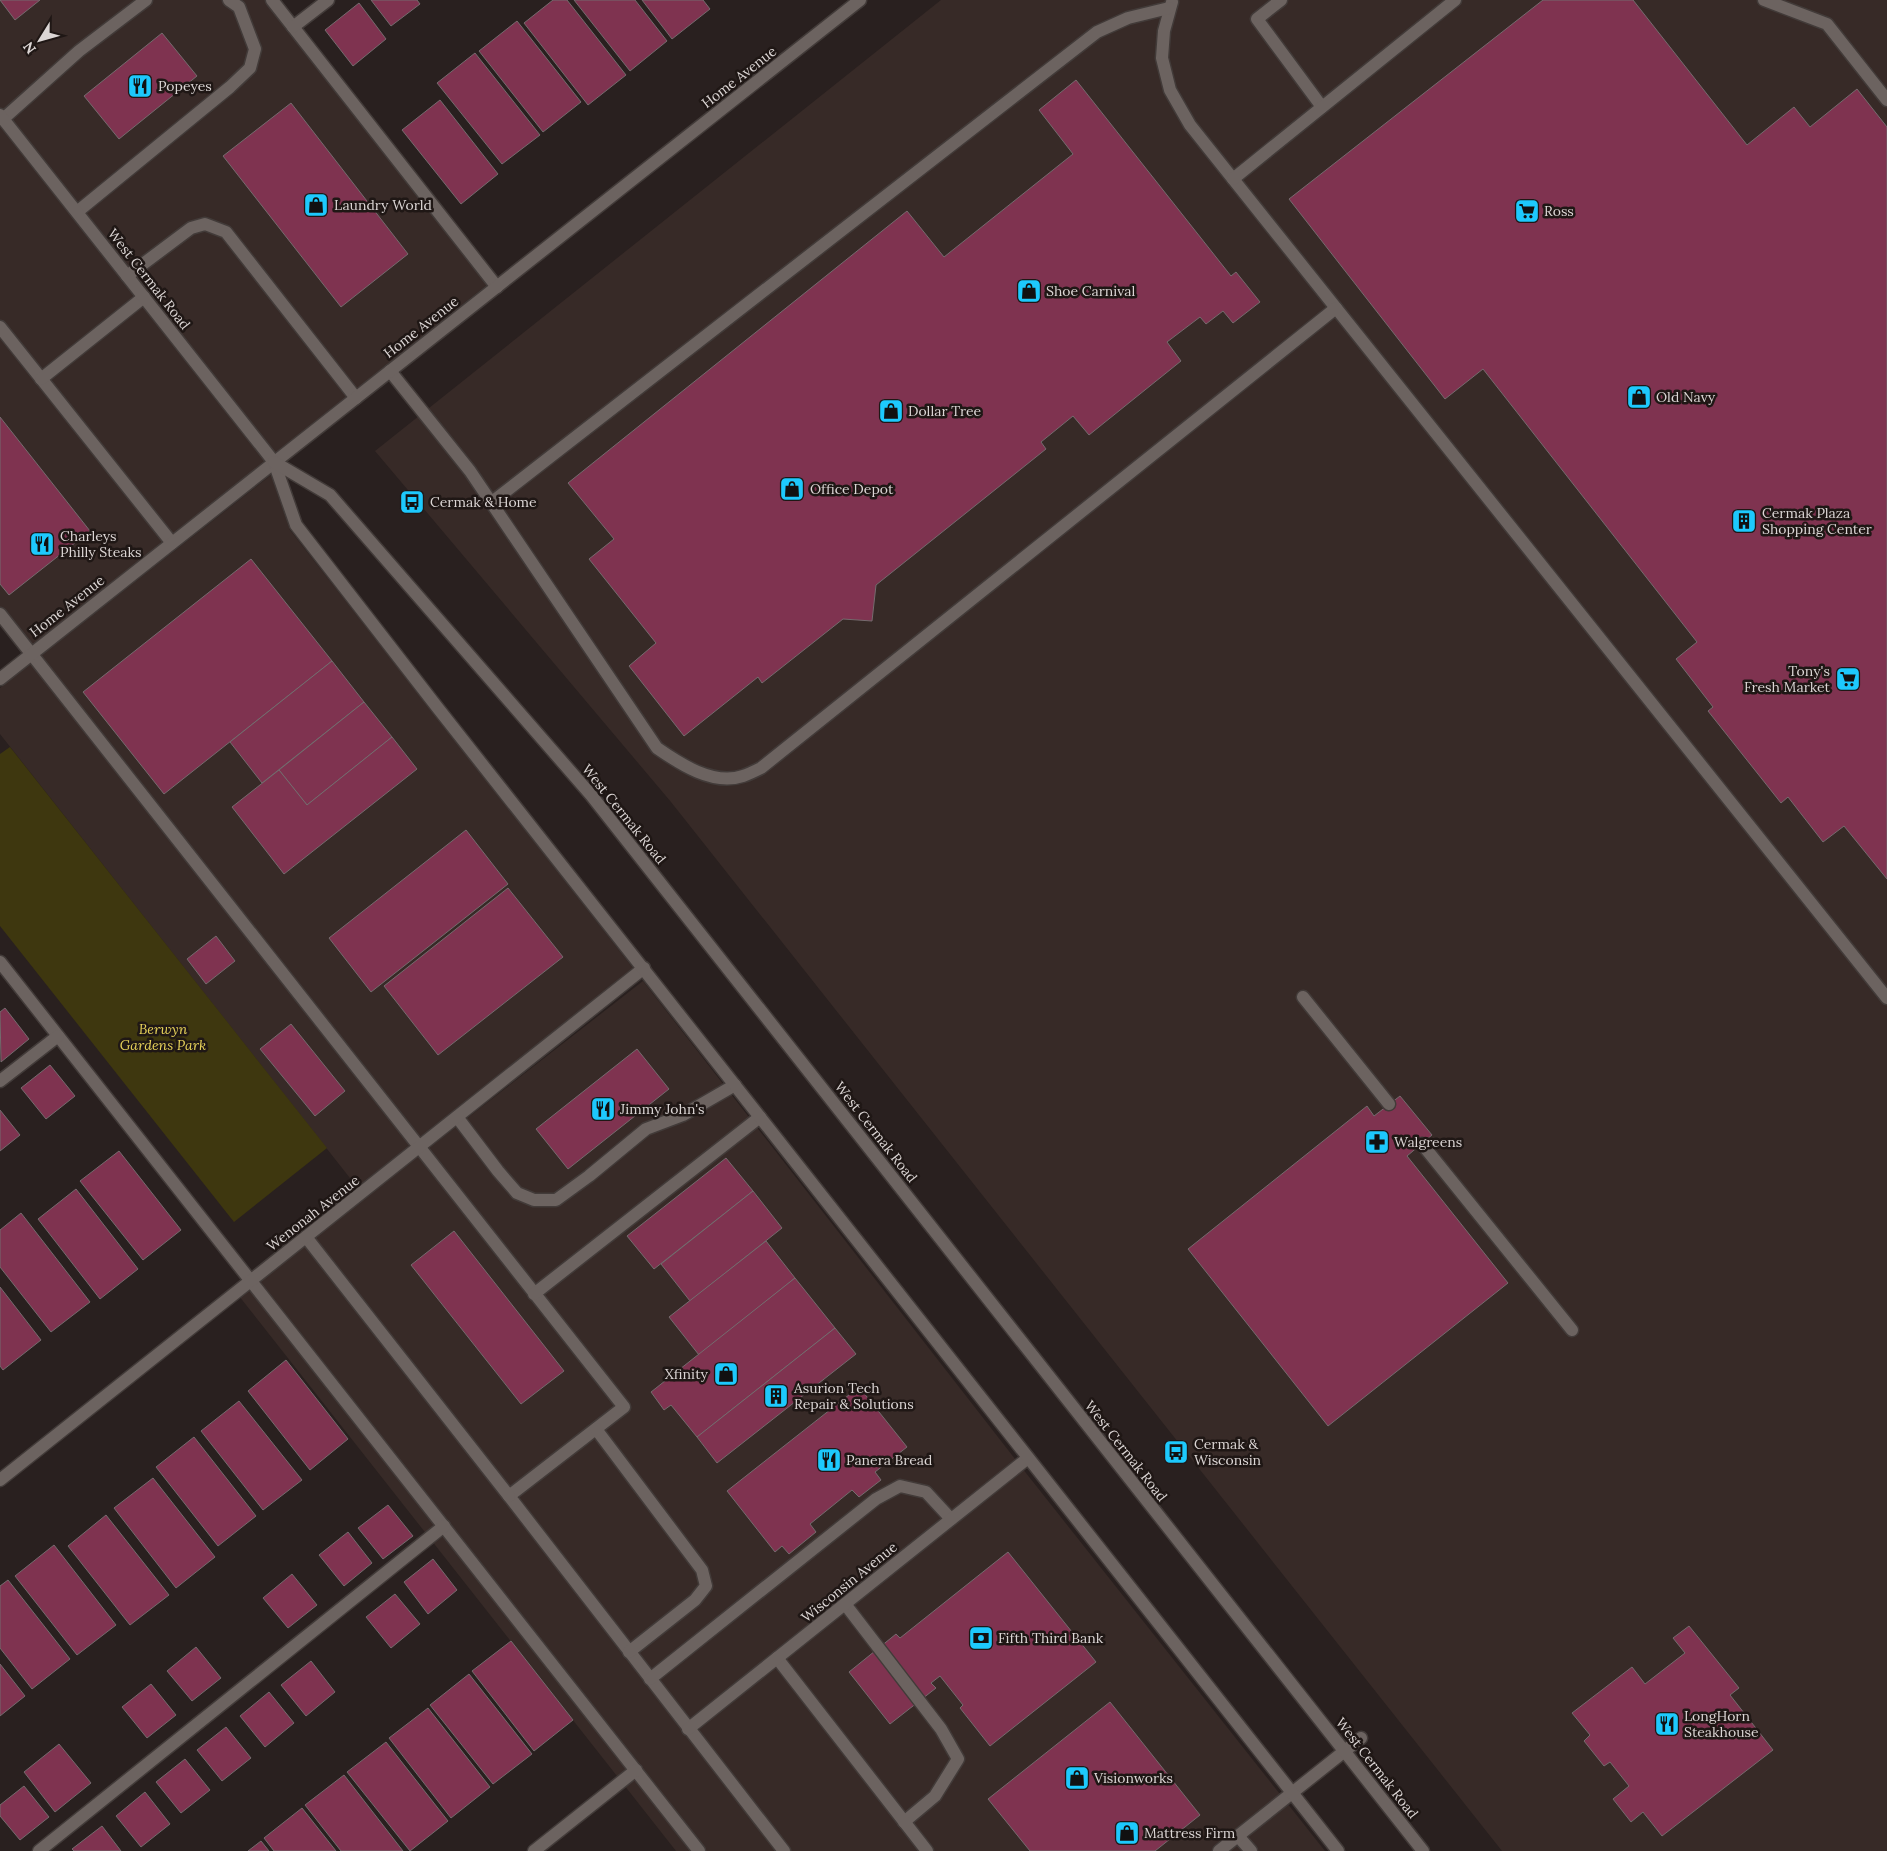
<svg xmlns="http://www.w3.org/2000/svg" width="1887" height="1851" font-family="Lora,serif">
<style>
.built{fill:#372a27}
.green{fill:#3e370f}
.building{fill:#7f3350;stroke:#756b6e}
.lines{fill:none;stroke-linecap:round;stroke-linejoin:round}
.service-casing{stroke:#423b39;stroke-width:15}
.minor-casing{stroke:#423b39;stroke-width:15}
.secondary-casing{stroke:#423b39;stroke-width:15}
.service{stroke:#6c6360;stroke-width:12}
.minor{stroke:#6c6360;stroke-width:12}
.secondary{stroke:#6c6360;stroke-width:12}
.labels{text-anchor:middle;stroke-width:5;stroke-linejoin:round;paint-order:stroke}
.street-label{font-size:14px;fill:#dcd6d5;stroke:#1f1715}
.poi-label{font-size:14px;fill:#dcd6d5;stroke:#1f1715;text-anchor:start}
.park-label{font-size:14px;font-style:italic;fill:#e6d159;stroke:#1f1715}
</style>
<rect width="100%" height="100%" fill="#29201f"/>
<g class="built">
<path d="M0 0H281L497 277 23 654 0 625Z"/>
<path d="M941 0H1887V1851H1502L671 802 375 451Z"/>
<path d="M271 475 290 530 633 968 357 1187 0 734V688Z"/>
<path d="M643 981 1026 1473 1325 1851H676L239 1296Z"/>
</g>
<path class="green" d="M10 747 327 1148 234 1222 0 926V754Z"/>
<g class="building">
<path d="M0 0H40L15 20Z"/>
<path d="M371 0H417L420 4 391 26Z"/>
<path d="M553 0H567L626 75 588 105 524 23Z"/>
<path d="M574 0H635L667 41 630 71Z"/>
<path d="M642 0H703L710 9 672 39Z"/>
<path d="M1543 0H1633L1747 145 1794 107 1810 127 1857 89 1887 127V879L1844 826 1823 842 1788 797 1781 803 1708 711 1713 707 1676 659 1697 642 1483 369 1445 399 1289 199Z"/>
<path d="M359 3 386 39 353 66 325 30Z"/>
<path d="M517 21 581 102 543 132 479 51Z"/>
<path d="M162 33 197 76 119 139 84 96Z"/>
<path d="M475 53 540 135 502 164 437 83Z"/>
<path d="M1076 80 1231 276 1236 272 1260 302 1233 323 1223 311 1206 324 1200 317 1167 342 1181 361 1089 435 1073 416 1041 442 1046 449 876 585 872 621 843 619 762 683 758 677 684 736 629 666 656 643 589 559 614 539 568 483 907 211 944 257 1073 154 1039 110Z"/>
<path d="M440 100 498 174 461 204 402 130Z"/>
<path d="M291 103 408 254 341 307 223 156Z"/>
<path d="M0 417 90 531 9 595 0 584Z"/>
<path d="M251 559 332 661 164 794 83 692Z"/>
<path d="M332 661 364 702 262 783 230 742Z"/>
<path d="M364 702 392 737 307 805 279 770Z"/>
<path d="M392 737 417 769 284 874 232 807 279 770 307 805Z"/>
<path d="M466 830 508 884 371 992 329 938Z"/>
<path d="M508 888 563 957 438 1055 384 986Z"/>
<path d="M216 936 235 961 206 984 187 959Z"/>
<path d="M5 1008 29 1039 1 1062 0 1012Z"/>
<path d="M291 1024 345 1091 315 1116 260 1049Z"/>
<path d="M637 1049 669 1089 568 1169 536 1129Z"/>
<path d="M50 1065 75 1096 46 1119 21 1088Z"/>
<path d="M1400 1096 1432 1135 1407 1156 1508 1283 1328 1426 1188 1249 1367 1106 1374 1116Z"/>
<path d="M0 1110 20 1135 0 1151Z"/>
<path d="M119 1151 181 1230 143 1260 80 1181Z"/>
<path d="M726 1158 753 1191 654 1269 627 1236Z"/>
<path d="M76 1189 138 1269 100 1299 38 1219Z"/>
<path d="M753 1191 782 1228 690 1301 661 1264Z"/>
<path d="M21 1213 90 1302 51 1332 0 1267V1230Z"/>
<path d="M454 1231 564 1371 521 1404 411 1265Z"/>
<path d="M766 1241 795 1278 699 1355 669 1317Z"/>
<path d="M795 1278 835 1328 697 1437 671 1405 664 1410 651 1392Z"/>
<path d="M0 1287 41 1340 3 1370 0 1366Z"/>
<path d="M835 1328 856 1354 717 1463 697 1437Z"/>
<path d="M286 1360 348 1439 310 1470 248 1391Z"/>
<path d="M859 1387 907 1447 875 1472 881 1480 859 1497 852 1490 810 1524 816 1532 789 1554 782 1546 775 1552 727 1491Z"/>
<path d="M239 1401 302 1480 263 1510 201 1431Z"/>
<path d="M194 1437 256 1516 218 1546 156 1467Z"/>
<path d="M153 1478 215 1557 176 1588 114 1508Z"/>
<path d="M388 1505 413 1536 383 1559 358 1528Z"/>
<path d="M106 1515 169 1595 130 1625 68 1546Z"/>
<path d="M348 1532 372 1563 344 1586 319 1555Z"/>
<path d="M54 1545 116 1625 77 1655 15 1576Z"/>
<path d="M1008 1552 1096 1662 990 1746 960 1708 963 1705 940 1676 931 1683 936 1688 890 1724 849 1672 896 1634 900 1638Z"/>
<path d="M433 1559 457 1590 428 1614 404 1582Z"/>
<path d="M292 1574 317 1605 288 1628 263 1598Z"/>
<path d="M8 1580 70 1659 32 1689 0 1648V1586Z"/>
<path d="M395 1594 420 1624 391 1648 366 1617Z"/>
<path d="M1689 1626 1739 1688 1730 1695 1773 1750 1662 1836 1643 1812 1631 1822 1613 1799 1629 1786 1610 1762 1604 1766 1584 1741 1590 1735 1572 1713 1632 1667 1645 1684 1685 1653 1673 1638Z"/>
<path d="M511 1641 573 1720 534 1751 472 1671Z"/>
<path d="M196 1647 221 1678 192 1701 167 1671Z"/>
<path d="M311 1661 335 1692 306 1716 281 1685Z"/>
<path d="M0 1664 25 1696 0 1716Z"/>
<path d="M469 1674 532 1754 493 1784 430 1705Z"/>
<path d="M151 1684 176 1715 147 1738 122 1707Z"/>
<path d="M269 1692 294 1723 265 1747 240 1716Z"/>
<path d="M1110 1702 1200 1815 1155 1851H1030L988 1799Z"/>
<path d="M428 1708 490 1787 451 1818 389 1738Z"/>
<path d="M226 1727 251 1758 222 1781 197 1750Z"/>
<path d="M386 1742 448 1821 410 1851 347 1772Z"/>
<path d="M59 1744 91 1783 55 1812 24 1772Z"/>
<path d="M185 1759 210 1790 181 1813 156 1782Z"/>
<path d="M344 1775 403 1851H341L305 1805Z"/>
<path d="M24 1786 49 1817 20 1840 0 1816V1805Z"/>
<path d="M145 1792 170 1824 141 1847 116 1816Z"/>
<path d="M302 1808 336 1851H274L264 1838Z"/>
<path d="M102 1826 121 1851H74L72 1849Z"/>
<path d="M261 1841 269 1851H248Z"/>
</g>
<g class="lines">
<defs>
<g id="service">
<path d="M272 0 497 287"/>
<path d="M1281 0 1257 19 1322 107"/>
<path d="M1764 0 1827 24 1887 100"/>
<path d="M1172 2 1164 31 1162 58 1170 90 1190 125 1336 308"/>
<path d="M293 27 328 0"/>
<path d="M3 119 79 51 146 0"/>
<path d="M1233 179 1455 0"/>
<path d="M77 212 230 87 250 68 255 49 239 7 229 0"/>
<path d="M127 276 191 228 205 224 226 232 356 398"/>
<path d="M0 327 172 543"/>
<path d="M390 371 470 471 657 748C680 764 713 786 743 776 749 774 755 771 761 768L1336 308 1887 998"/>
<path d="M41 379 144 297"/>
<path d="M492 502 1097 32 1128 18 1169 8"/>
<path d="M0 614 624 1407 509 1496 784 1851"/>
<path d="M0 962 699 1851"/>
<path d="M1303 997 1389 1104"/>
<path d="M0 1081 58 1036"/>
<path d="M457 1117 498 1171 517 1193 534 1200H556L589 1176 646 1129 683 1115 735 1085"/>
<path d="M1422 1144 1572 1330"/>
<path d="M306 1237 509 1496"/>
<path d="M534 1294 760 1117"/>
<path d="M596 1429 702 1570 706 1586 695 1600 629 1652"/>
<path d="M845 1604 941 1729 958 1759 935 1796 904 1822"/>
<path d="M777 1658 927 1851"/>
<path d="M650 1679 876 1499 900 1486 926 1492 951 1519"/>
<path d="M1238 1836 1251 1851"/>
<path d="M39 1851 444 1526"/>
<path d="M1219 1851 1361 1738"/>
</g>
<g id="minor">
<path d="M0 679 860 0"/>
<path d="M0 1480 644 968"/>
<path d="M688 1729 1028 1458"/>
<path d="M534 1851 636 1770"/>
</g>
<g id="secondary">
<path d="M0 115 274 462 296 525 437 707 1338 1851"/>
<path d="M274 462 330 495 591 795 1423 1851"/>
</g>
</defs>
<use href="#service" class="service-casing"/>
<use href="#minor" class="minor-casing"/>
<use href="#secondary" class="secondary-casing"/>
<use href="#service" class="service"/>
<use href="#minor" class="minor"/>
<use href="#secondary" class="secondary"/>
</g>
<defs>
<symbol id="restaurant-square" viewBox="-11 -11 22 22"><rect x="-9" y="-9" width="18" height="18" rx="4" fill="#1dc9fd" stroke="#1f1715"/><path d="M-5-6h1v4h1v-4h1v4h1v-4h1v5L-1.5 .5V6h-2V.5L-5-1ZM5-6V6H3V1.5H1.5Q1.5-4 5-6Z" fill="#111"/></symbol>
<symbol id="shop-square" viewBox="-11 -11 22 22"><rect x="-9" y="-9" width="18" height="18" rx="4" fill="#1dc9fd" stroke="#1f1715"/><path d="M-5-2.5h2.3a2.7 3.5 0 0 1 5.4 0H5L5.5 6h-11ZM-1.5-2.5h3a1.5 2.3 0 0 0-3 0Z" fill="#111"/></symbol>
<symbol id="supermarket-square" viewBox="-11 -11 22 22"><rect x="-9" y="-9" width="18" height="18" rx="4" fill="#1dc9fd" stroke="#1f1715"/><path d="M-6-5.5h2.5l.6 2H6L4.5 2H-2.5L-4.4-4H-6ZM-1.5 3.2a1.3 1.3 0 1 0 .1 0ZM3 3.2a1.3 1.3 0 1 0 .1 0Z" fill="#111"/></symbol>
<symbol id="bus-square" viewBox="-11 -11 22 22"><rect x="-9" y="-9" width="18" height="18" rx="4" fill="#1dc9fd" stroke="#1f1715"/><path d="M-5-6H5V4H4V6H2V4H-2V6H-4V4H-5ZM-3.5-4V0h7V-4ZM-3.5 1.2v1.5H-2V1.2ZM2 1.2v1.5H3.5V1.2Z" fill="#111"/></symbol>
<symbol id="building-square" viewBox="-11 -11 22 22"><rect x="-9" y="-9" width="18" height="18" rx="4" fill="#1dc9fd" stroke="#1f1715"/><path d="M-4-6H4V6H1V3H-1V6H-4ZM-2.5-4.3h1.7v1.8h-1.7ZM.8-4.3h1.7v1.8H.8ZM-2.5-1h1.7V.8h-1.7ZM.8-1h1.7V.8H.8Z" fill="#111"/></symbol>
<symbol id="pharmacy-square" viewBox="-11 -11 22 22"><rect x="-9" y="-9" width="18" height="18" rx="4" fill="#1dc9fd" stroke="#1f1715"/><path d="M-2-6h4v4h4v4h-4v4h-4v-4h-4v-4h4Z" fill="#111"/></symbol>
<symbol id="bank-square" viewBox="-11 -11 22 22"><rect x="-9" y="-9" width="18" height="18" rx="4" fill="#1dc9fd" stroke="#1f1715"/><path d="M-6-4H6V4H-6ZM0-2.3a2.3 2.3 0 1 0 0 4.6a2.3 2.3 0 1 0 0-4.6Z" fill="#111"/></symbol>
</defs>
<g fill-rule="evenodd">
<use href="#restaurant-square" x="126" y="72" width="28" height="28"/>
<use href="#shop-square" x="302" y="191" width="28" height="28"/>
<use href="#supermarket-square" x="1513" y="197" width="28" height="28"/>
<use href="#shop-square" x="1015" y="277" width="28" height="28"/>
<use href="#shop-square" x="1625" y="383" width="28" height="28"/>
<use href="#shop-square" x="877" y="397" width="28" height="28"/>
<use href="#shop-square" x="778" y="475" width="28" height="28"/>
<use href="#bus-square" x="398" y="488" width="28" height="28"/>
<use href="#building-square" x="1730" y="507" width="28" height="28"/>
<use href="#restaurant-square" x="28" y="530" width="28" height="28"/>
<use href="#supermarket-square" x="1834" y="665" width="28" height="28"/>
<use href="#restaurant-square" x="589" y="1095" width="28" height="28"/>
<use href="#pharmacy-square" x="1363" y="1128" width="28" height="28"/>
<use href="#shop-square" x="712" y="1360" width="28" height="28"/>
<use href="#building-square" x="762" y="1382" width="28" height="28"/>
<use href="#bus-square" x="1162" y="1438" width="28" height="28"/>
<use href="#restaurant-square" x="815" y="1446" width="28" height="28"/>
<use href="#bank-square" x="967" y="1624" width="28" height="28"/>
<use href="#restaurant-square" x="1653" y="1710" width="28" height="28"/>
<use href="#shop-square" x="1063" y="1764" width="28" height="28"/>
<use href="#shop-square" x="1113" y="1819" width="28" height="28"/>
</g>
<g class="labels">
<g class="street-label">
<text transform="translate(739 77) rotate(-38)" y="5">Home Avenue</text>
<text transform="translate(149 279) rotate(52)" y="5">West Cermak Road</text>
<text transform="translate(421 327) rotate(-38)" y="5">Home Avenue</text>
<text transform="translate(67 606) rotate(-38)" y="5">Home Avenue</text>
<text transform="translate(624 814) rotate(51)" y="5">West Cermak Road</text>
<text transform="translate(876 1132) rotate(52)" y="5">West Cermak Road</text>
<text transform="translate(313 1213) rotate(-38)" y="5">Wenonah Avenue</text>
<text transform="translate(1126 1451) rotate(52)" y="5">West Cermak Road</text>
<text transform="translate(849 1582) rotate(-39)" y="5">Wisconsin Avenue</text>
<text transform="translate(1377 1768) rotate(52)" y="5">West Cermak Road</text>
</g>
<g class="poi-label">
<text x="158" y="91">Popeyes</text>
<text x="334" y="210">Laundry World</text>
<text x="1544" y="216">Ross</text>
<text x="1046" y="296">Shoe Carnival</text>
<text x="1656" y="402">Old Navy</text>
<text x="908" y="416">Dollar Tree</text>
<text x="810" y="494">Office Depot</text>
<text x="430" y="507">Cermak &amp; Home</text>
<text x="1762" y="518">Cermak Plaza<tspan x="1762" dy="16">Shopping Center</tspan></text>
<text x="60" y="541">Charleys<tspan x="60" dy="16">Philly Steaks</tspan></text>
<text x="1830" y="676" text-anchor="end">Tony's<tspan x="1830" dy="16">Fresh Market</tspan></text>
<text x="620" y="1114">Jimmy John's</text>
<text x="1394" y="1147">Walgreens</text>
<text x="708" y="1379" text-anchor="end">Xfinity</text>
<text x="794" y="1393">Asurion Tech<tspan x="794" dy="16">Repair &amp; Solutions</tspan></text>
<text x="1194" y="1449">Cermak &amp;<tspan x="1194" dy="16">Wisconsin</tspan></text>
<text x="846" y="1465">Panera Bread</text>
<text x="998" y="1643">Fifth Third Bank</text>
<text x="1684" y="1721">LongHorn<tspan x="1684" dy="16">Steakhouse</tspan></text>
<text x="1094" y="1783">Visionworks</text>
<text x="1144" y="1838">Mattress Firm</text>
</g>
<g class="park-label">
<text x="163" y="1034">Berwyn<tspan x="163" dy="16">Gardens Park</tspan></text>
</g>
</g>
<g transform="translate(40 40) rotate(233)" stroke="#1f1715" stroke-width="4" paint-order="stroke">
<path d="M0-4L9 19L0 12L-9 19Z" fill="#dcd6d5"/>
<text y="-8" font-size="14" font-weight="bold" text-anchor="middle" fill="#dcd6d5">N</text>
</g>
</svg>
